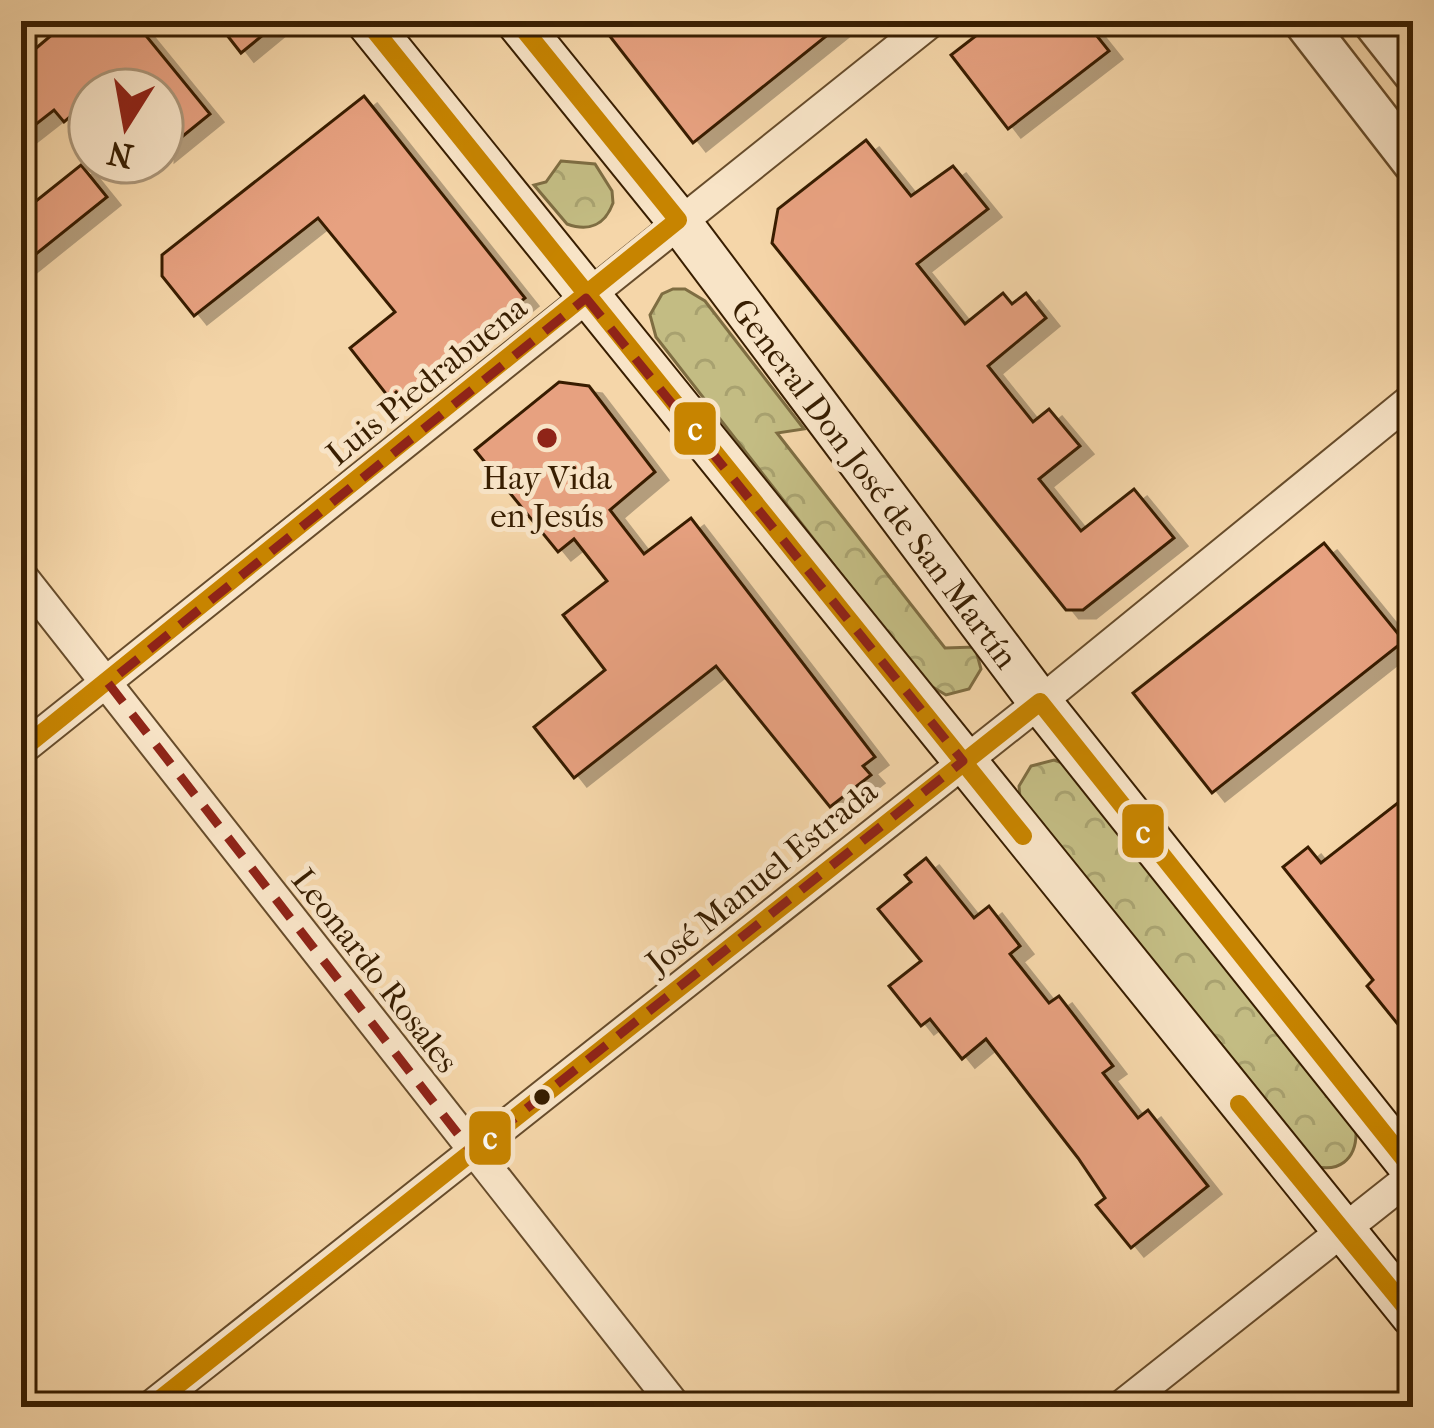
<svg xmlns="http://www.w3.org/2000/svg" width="1434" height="1428" font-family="'IM FELL French Canon',serif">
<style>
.park{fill:url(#park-crowns);stroke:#7e6d42;stroke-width:3}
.building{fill:#e7a180;stroke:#381e01;stroke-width:3;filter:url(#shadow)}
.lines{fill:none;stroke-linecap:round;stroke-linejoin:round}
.minor-casing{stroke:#674c2b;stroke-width:34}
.tertiary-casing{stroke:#674c2b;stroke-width:44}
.secondary-casing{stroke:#381e01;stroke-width:46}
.minor{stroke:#f8e4c7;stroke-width:30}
.tertiary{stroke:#f8e4c7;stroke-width:39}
.secondary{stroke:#f8e4c7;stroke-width:42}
.bus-1-casing{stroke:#f8e4c7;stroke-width:27}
.bus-1{stroke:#c78400;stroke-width:18}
.marked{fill:none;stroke:#8f2418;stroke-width:9;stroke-dasharray:24 15;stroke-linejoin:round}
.poi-dot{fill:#8f2418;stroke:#f8e4c7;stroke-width:4.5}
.bus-dot{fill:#381e01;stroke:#f8e4c7;stroke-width:4.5}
.labels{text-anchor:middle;stroke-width:10;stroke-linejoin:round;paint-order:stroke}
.street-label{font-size:33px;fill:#381e01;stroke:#f8e4c7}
.poi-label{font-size:33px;fill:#381e01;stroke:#f8e4c7}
.line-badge{stroke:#f8e4c7;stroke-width:4.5}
.badge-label{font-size:33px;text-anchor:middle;font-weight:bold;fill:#fff}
</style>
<defs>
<pattern id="park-crowns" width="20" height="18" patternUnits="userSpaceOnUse" patternTransform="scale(3)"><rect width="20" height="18" fill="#c3bc83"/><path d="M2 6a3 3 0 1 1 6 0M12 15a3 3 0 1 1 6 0" fill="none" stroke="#a8a16f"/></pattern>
<filter id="shadow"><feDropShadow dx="13" dy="8" stdDeviation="0" flood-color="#0004"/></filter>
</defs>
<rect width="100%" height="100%" fill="#f5d6a9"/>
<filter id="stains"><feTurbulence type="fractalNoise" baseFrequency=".00167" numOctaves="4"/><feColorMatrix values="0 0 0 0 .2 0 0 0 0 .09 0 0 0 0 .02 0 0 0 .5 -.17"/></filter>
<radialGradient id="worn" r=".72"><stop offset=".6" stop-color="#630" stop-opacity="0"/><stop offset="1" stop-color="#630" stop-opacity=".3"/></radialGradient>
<g class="park">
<path d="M561 161 595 164 612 191 613 203C605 225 589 232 567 224L534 185 546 182Z"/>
<path d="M673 289H685L705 301 804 429 777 433 945 648 975 647 981 669 969 689 946 695 926 683 656 337 650 315 662 294Z"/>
<path d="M1054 760 1065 764 1356 1131C1357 1160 1338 1174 1311 1165L1020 798 1019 786 1031 766Z"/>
</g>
<g class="building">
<path d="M44 21H134L210 114 162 153V90H90V100L64 122 54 110 21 136V61L54 33Z"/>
<path d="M216 21H280L241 53Z"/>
<path d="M598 21H845L693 143Z"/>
<path d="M995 21H1085L1109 51 1008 129 951 55Z"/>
<path d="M364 96 525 298 394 404 350 348 395 312 318 218 194 316 162 276V255Z"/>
<path d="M866 140 911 196 953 166 988 209 917 264 965 324 1003 293 1012 304 1026 293 1046 318 988 366 1033 422 1049 409 1080 446 1039 479 1081 531 1134 489 1174 538 1083 610H1066L772 243 778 209Z"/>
<path d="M81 165 107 197 21 266V213Z"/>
<path d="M559 382 589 386 655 472 610 510 644 554 691 518 875 757 863 766 871 775 830 807 716 666 574 778 534 727 605 670 563 615 607 581 574 539 558 552 475 450Z"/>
<path d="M1324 543 1404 641 1212 793 1133 693Z"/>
<path d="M1413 791V1043L1367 986 1373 980 1283 867 1308 847 1321 863Z"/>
<path d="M926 858 974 918 989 906 1020 946 1010 954 1049 1003 1059 996 1113 1066 1103 1073 1138 1118 1148 1110 1208 1186 1131 1248 1096 1205 1105 1198 1078 1158 986 1039 962 1059 930 1019 921 1026 889 986 921 961 878 909 911 882 905 875Z"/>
</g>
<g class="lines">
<defs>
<g id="minor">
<path d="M21 575 676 1407"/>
<path d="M21 750 932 21"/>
<path d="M150 1407 1040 702 1413 398"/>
<path d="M1120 1407 1413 1175"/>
</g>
<g id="tertiary">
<path d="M1303 21 1413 163"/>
<path d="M1372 21 1413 73"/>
</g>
<g id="secondary">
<path d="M367 21 1413 1316"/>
<path d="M517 21 678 220 1040 702 1413 1170"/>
</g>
</defs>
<use href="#minor" class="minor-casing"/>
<use href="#tertiary" class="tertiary-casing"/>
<use href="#secondary" class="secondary-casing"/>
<use href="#minor" class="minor"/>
<use href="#tertiary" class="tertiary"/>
<use href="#secondary" class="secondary"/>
<defs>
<g id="bus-1">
<path d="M367 21 1023 836"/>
<path d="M21 750 678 220 517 21"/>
<path d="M1239 1104 1413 1316"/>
<path d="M150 1407 1040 702 1413 1170"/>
</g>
</defs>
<use href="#bus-1" class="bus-1-casing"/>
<use href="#bus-1" class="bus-1"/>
</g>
<path class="marked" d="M586 298 963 761 472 1152 108 683Z"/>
<circle class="poi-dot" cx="547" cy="438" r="12"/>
<circle class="bus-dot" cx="542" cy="1097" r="10"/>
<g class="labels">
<g class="street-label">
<text transform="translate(426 380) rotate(-39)" y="12">Luis Piedrabuena</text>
<text transform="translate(875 483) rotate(53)" y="12">General Don José de San Martín</text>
<text transform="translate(761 876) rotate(-39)" y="12">José Manuel Estrada</text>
<text transform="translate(376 970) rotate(52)" y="12">Leonardo Rosales</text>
</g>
<g class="poi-label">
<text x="547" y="489">Hay Vida<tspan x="547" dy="38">en Jesús</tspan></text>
</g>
</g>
<g class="line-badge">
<rect x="672" y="400" width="46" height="57" rx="12" fill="#c78400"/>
<rect x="1120" y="802" width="46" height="58" rx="12" fill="#c78400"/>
<rect x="467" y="1109" width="46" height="58" rx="12" fill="#c78400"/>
</g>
<g class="badge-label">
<text x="695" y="440">c</text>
<text x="1143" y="843">c</text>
<text x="490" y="1149">c</text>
</g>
<rect width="1434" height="1428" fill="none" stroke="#f5d6a9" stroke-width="72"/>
<rect x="24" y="24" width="1386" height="1380" fill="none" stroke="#381e01" stroke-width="6"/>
<rect x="36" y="36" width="1362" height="1356" fill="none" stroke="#381e01" stroke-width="3"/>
<g transform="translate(126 126) rotate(191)"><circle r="57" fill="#f8e4c7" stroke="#ab9578" stroke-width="3"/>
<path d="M0-9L21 45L0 30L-21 45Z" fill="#8f2418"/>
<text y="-18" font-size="33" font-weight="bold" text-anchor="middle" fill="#381e01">N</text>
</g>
<rect width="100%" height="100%" filter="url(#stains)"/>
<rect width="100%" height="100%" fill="url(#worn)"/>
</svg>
